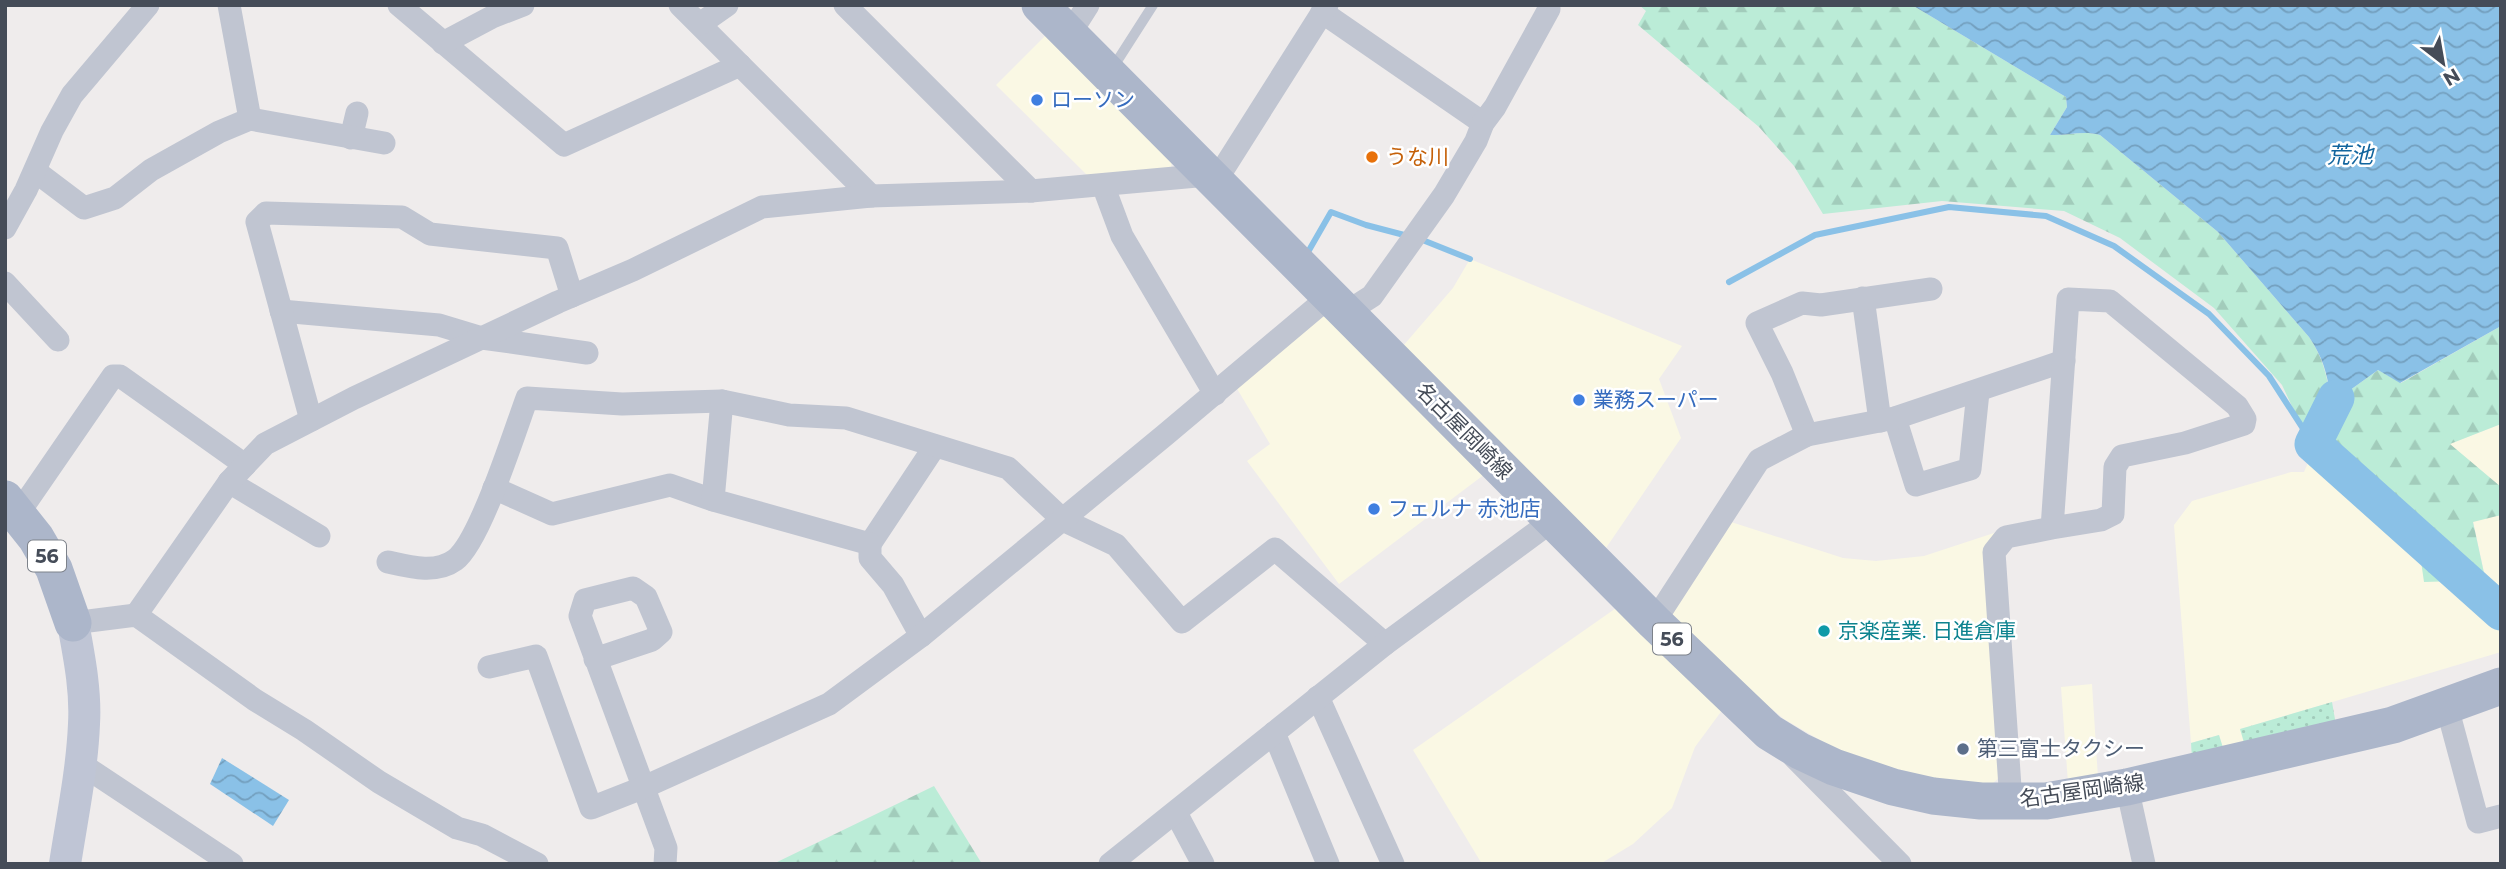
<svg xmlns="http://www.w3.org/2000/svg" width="2506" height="869" font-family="Montserrat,'Noto Sans JP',sans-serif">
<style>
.commercial{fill:#faf8e4}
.grass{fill:url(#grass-dots)}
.forest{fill:url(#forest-firs)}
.water{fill:url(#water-waves)}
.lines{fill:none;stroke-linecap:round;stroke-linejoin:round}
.stream{stroke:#8ac1e7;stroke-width:6}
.river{stroke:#8ac1e7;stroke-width:37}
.lane{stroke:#c0c5d1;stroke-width:10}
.street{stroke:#c0c5d1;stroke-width:23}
.secondary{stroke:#bfc5d5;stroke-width:32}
.primary{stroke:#acb6ca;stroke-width:37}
.shop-dot{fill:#3f7fe0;stroke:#fff;stroke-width:2.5}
.food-dot{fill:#e8710a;stroke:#fff;stroke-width:2.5}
.culture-dot{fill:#0f9aa8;stroke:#fff;stroke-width:2.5}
.service-dot{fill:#5c6f8a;stroke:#fff;stroke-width:2.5}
.labels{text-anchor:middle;stroke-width:5;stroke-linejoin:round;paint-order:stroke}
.shield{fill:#fff;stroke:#7d828a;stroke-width:2}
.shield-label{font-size:19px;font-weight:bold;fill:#454c58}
.shop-label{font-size:21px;fill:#366cbe;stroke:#fff;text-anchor:start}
.food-label{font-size:21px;fill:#c56008;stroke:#fff;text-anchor:start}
.street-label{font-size:21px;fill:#454c58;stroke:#fff}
.culture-label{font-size:21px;fill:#0d838f;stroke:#fff;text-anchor:start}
.service-label{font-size:21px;fill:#4e5e75;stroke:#fff;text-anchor:start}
.water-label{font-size:23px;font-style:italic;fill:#12659e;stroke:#fff}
</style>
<defs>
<pattern id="grass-dots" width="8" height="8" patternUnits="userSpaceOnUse" patternTransform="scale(1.75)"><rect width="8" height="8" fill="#bbecd7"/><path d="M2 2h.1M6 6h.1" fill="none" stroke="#a2ccbb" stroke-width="1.8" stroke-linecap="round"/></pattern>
<pattern id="forest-firs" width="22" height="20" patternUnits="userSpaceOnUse" patternTransform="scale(1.75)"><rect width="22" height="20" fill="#bbecd7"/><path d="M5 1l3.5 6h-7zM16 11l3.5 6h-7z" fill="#a2ccbb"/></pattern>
<pattern id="water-waves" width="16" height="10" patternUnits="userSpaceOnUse" patternTransform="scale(1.75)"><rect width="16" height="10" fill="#8ac1e7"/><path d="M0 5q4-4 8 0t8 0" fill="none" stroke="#739fbe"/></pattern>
</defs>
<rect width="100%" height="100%" fill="#efecec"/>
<g class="commercial">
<path d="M1048 33 1172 157 1171 170 1089 177 996 85Z"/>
<path d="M1470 259 1682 346 1659 379 1681 438 1606 548 1403 346 1453 288Z"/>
<path d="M1330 316 1485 474 1339 584 1247 461 1270 444 1236 387 1317 317Z"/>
<path d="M2501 424V487L2449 444Z"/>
<path d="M2313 451 2492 609 2473 521 2501 515V652L2241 729 2245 746 2224 751 2219 735 2191 743 2174 525 2192 501 2291 472H2304Z"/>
<path d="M1728 521 1843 558 1876 561 1924 556 2000 531 2001 776 1992 784 1935 779 1860 759 1830 746 1784 719 1757 697 1669 611Z"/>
<path d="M1619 606 1723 709 1695 747 1672 808 1633 844 1600 864H1482L1413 750Z"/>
<path d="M2092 684 2098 778 2068 783 2061 687Z"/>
</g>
<g class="grass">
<path d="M2332 702 2336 725 2245 746 2240 729Z"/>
<path d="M2219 735 2224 751 2192 758 2191 743Z"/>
</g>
<g class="forest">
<path d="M1639 5H1912L2066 97 2067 107 2050 135C2068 136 2082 130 2100 135L2218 232 2309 337C2322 356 2327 374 2330 397L2339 398 2378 370 2401 383 2501 326V424L2450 444 2501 487V515L2473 522 2492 610 2458 581 2424 582 2419 547 2313 451 2282 385 2214 308 2120 238 2064 211 1942 201 1823 214 1794 166 1759 127 1638 25 1646 11Z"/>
<path d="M934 786 982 864H773Z"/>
</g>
<g class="water">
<path d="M1912 5H2501V326L2400 383 2378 370 2339 398 2330 397C2328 374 2322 356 2309 337L2218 232 2100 135C2082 130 2068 136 2050 135L2067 107 2066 97Z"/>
<path d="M222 758 289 800 273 826 210 784Z"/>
</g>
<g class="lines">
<g class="stream">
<path d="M1420 239 1470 259"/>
<path d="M1308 252 1331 212 1366 225 1408 236"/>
<path d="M1729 282 1815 235 1949 207 2046 216 2114 246 2209 314 2269 376 2313 444"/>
</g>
<path class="river" d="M2336 398 2313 444 2501 612"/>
<path class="lane" d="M1112 69 1153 5"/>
<g class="street">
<path d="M229 5 250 119"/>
<path d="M399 5 564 145 740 65"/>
<path d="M680 5 871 196"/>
<path d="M845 5 1031 191"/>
<path d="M1322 12 1483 123"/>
<path d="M700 24 727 5"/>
<path d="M1069 35 1088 5"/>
<path d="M443 43 492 17 523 5"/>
<path d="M351 138 357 113"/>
<path d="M35 171 84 208 115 198 151 170 219 132 250 119 384 143"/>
<path d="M1215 182 1327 5"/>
<path d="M1103 185 1122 236 1215 394"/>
<path d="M5 228 26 190 52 131 72 95 148 5"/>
<path d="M5 283 58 340"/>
<path d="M1863 298 1880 421"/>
<path d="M281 311 439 325 482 338 587 353"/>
<path d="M1347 312 1372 296 1444 195 1476 141 1483 123 1495 107 1549 9"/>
<path d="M1895 418 1916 485 1970 469 1978 392"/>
<path d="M311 420 257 222 266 213 402 217 430 234 557 248 572 296"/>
<path d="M1807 435 1782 373 1757 323 1802 303 1821 305 1931 289"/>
<path d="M229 482 319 536"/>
<path d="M494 488 552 514 670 485 713 500"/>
<path d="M18 514 113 376H120L245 465"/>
<path d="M870 544 935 446"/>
<path d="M388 562C410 567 436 574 455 560 480 542 515 430 527 398L622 404 722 401"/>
<path d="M136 615 229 482 265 444 354 398 558 302 633 270 762 207 871 196 1031 191 1208 175"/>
<path d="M1654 622 1759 460 1807 435 1895 418 2064 361"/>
<path d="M73 623 136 615 255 700 304 730 379 782 457 828 482 835 537 864"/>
<path d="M921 636 893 585 870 558V544L713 500 722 401 789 415 846 418 1008 468 1063 520 1116 545 1182 622 1275 549 1385 644"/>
<path d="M595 659 652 640 661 632 646 597 633 588 585 600 580 616 666 848 665 864"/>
<path d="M489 667 536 656 591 808 642 788 829 704 921 636 1165 435 1330 296"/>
<path d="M1318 697 1393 864"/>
<path d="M2447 707 2478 822 2501 816"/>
<path d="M1274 733 1328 864"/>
<path d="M1794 757 1900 864"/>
<path d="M81 764 232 864"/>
<path d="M2127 787 2144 864"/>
<path d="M2011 802 1994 552 2006 537 2052 528 2068 299 2110 301 2237 406 2245 419 2244 424 2185 443 2122 456 2115 467 2113 514 2101 520 2052 528"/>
<path d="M1176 813 1203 864"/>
<path d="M1110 864 1385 644 1552 521"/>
</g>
<path class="secondary" d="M65 864C72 818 82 771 84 724 86 690 79 656 73 623"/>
<g class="primary">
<path d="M1040 5 1654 622 1769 732 1800 751 1834 767 1893 787 1933 796 1981 801H2046L2127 787 2393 725 2501 686"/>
<path d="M5 499 36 538 54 569 73 623"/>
</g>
</g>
<g class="shop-dot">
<circle cx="1037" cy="100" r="7"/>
<circle cx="1579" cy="400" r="7"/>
<circle cx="1374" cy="509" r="7"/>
</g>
<circle class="food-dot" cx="1372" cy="157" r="7"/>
<circle class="culture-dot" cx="1824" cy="631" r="7"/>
<circle class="service-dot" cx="1963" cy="749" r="7"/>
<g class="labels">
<g class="shield">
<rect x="28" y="540.5" width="38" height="31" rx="5"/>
<rect x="1653" y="623.5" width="38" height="31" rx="5"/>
</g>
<g class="shield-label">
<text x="47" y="563">56</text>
<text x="1672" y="646">56</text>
</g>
<g class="shop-label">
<text x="1051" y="107">ローソン</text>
<text x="1593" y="407">業務スーパー</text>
<text x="1388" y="516">フェルナ 赤池店</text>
</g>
<g class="food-label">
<text x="1386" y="164">うな川</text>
</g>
<g class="street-label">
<text transform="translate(1464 431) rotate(45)" y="7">名古屋岡崎線</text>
<text transform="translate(2082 791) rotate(-8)" y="7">名古屋岡崎線</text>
</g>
<g class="culture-label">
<text x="1838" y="638">京楽産業. 日進倉庫</text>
</g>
<g class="service-label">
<text x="1977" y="756">第三富士タクシー</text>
</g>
<g class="water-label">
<text x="2350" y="163">荒池</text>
</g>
</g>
<rect width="2506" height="869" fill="none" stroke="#454c58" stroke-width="14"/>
<g transform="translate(2443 63) rotate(149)" stroke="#ffffff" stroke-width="5" paint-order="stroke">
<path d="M0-5L12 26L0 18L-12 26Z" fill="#454c58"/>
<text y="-10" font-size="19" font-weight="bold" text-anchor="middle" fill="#454c58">N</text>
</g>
</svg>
